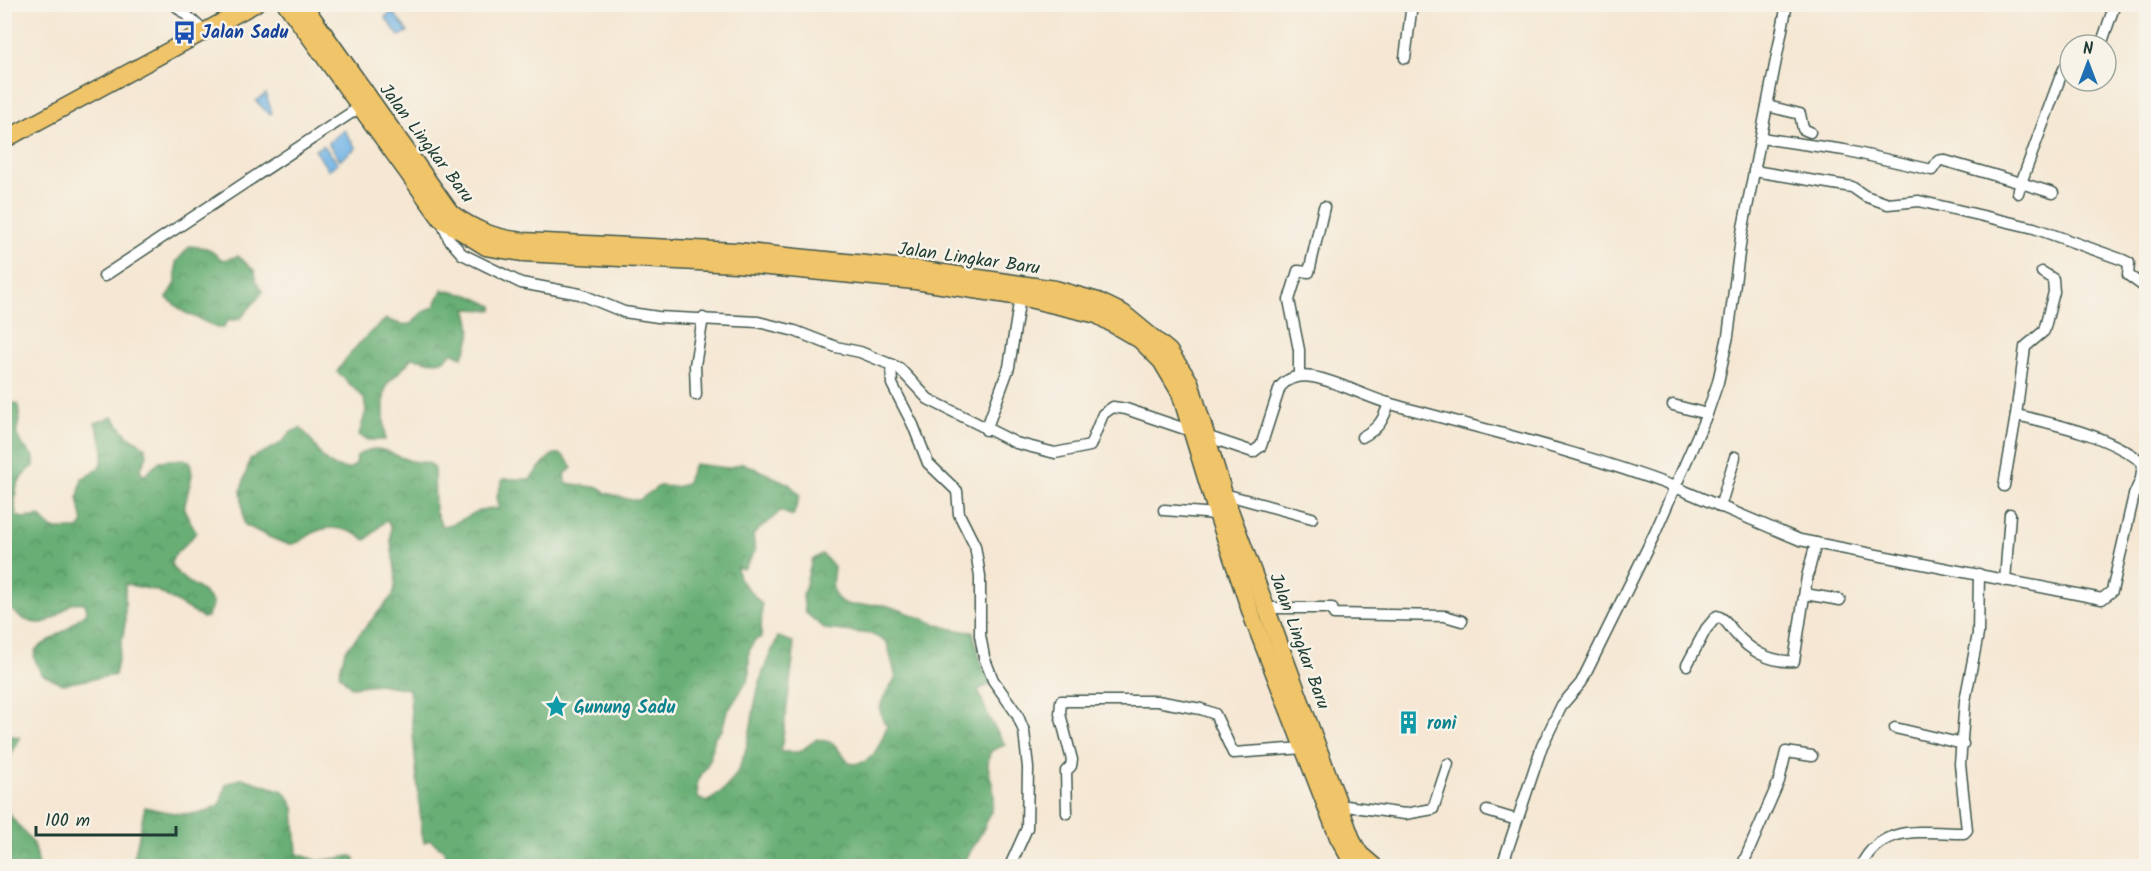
<svg xmlns="http://www.w3.org/2000/svg" width="2151" height="871" font-family="Kalam,sans-serif">
<style>
.forest{fill:url(#forest-crowns);stroke:#437654;stroke-width:1.5}
.water{fill:#6fb3e5;stroke:#47788c;stroke-width:1.5}
.lines{fill:none;stroke-linecap:round;stroke-linejoin:round}
.minor-casing{stroke:#3f564c;stroke-width:13}
.trunk-casing{stroke:#3f564c;stroke-width:19}
.minor{stroke:#fff;stroke-width:10}
.trunk{stroke:#f0c469;stroke-width:16}
.labels{text-anchor:middle;stroke-width:5;stroke-linejoin:round;paint-order:stroke}
.transit-label{font-size:18px;font-weight:bold;fill:#164399;stroke:#f7f3e8;text-anchor:start}
.street-label{font-size:18px;fill:#1f3d34;stroke:#f7f3e8}
.culture-label{font-size:18px;font-weight:bold;fill:#0d838f;stroke:#f7f3e8;text-anchor:start}
</style>
<defs>
<pattern id="forest-crowns" width="20" height="18" patternUnits="userSpaceOnUse" patternTransform="scale(1.5)"><rect width="20" height="18" fill="#67ae74"/><path d="M2 6a3 3 0 1 1 6 0M12 15a3 3 0 1 1 6 0" fill="none" stroke="#548f60"/></pattern>
</defs>
<rect width="100%" height="100%" fill="#f7f3e8"/>
<filter id="ink" filterUnits="userSpaceOnUse"><feTurbulence type="fractalNoise" baseFrequency=".0167" numOctaves="2"/><feDisplacementMap in="SourceGraphic" scale="12" xChannelSelector="R" yChannelSelector="G"/><feConvolveMatrix kernelMatrix="1 2 1 2 8 2 1 2 1" color-interpolation-filters="sRGB"/></filter>
<filter id="wash" filterUnits="userSpaceOnUse"><feTurbulence type="fractalNoise" baseFrequency=".008" numOctaves="4" result="noise"/><feDisplacementMap in="SourceGraphic" scale="24" xChannelSelector="R" yChannelSelector="G"/><feGaussianBlur stdDeviation="1.35" result="paint"/><feColorMatrix in="noise" values="0 0 0 0 0 0 0 0 0 0 0 0 0 0 0 0 0 1.4 0 .05"/><feComposite in="paint" operator="in"/></filter>
<g filter="url(#wash)">
<rect width="100%" height="100%" fill="#f5e7d3"/>
<g class="forest">
<path d="M190 246 207 248 223 260 238 256 255 271 256 281 263 292 240 319 227 321 223 328H218L184 312 167 298 176 283V262Z"/>
<path d="M442 290 469 295 493 306V310L466 309C473 327 472 340 462 357L452 352C440 369 429 359 411 358 403 371 397 373 388 383 381 391 385 427 385 440H367L359 435 366 411 364 398 337 372C350 351 367 334 386 319 423 334 407 315 434 307Z"/>
<path d="M6 402 18 404C25 435 2 425 34 457V466C15 479 13 493 16 516L24 518 40 516 52 529H78L83 523 78 497 82 478C112 468 104 445 95 423L113 417 126 434 145 447 147 455 140 470 144 476 160 461 183 459 190 461 192 475 184 509 196 532C189 545 176 548 171 563 180 584 204 585 213 604L207 617 203 618 158 591 125 584V625L115 675 63 684 41 674 34 657 36 649 67 629 87 611 85 603C66 600 66 612 52 619 34 630 13 616 5 600Z"/>
<path d="M300 428C322 446 316 467 349 469L356 464 357 456C379 440 392 456 411 461 420 463 427 460 434 467L435 511 442 526C463 525 476 504 499 509L497 496 503 479H530C543 466 556 436 572 468L564 475 566 483 600 488 606 493 631 500H639L659 486 676 487 686 484 694 464 728 468 743 463 789 484 800 495 793 516 780 511C771 521 761 526 753 535L755 551 744 569 737 567 739 579 762 604 761 637 754 641 749 652V678L726 714 722 730 715 736 710 760 697 782 698 798 706 802C751 779 748 730 758 689 762 671 770 653 778 637L793 642 794 651 781 752H799L817 739 833 743 849 763C873 768 880 744 887 726 872 709 885 694 896 678L887 642 871 634 825 629 805 612 803 596 812 560 822 554 834 567C833 577 830 590 837 598 849 611 869 602 883 605 914 612 939 630 973 632L981 662 991 684 978 690 989 718 1005 745 991 751C983 768 994 780 994 797 993 818 972 848 962 866H448L444 850 430 840 424 842 422 834 409 689 378 684 351 687 339 674 345 651 393 595C401 572 388 551 391 527L386 520 366 540C349 529 331 523 313 533 306 537 300 543 292 544 282 545 253 529 244 524L241 490 250 459 280 444 291 432Z"/>
<path d="M5 734 20 738 5 766 4 734Z"/>
<path d="M242 778 283 791 289 798 294 808 297 854 319 861 351 856 355 858 356 866H128L134 859 145 807C170 813 197 820 220 805L226 784Z"/>
<path d="M5 807C18 832 38 835 38 866H5Z"/>
</g>
<g class="water">
<path d="M393 12 408 32 399 36 385 17Z"/>
<path d="M266 94 272 113 269 114 256 101Z"/>
<path d="M344 130 356 148 340 160 328 143Z"/>
<path d="M323 145 338 163 328 170 315 150Z"/>
</g>
</g>
<g filter="url(#ink)">
<g class="lines">
<defs>
<g id="minor">
<path d="M174 4 205 32"/>
<path d="M1787 4 1741 238 1728 336 1718 382 1707 414 1675 487 1800 540 2102 599 2112 591 2134 495 2141 479 2146 480"/>
<path d="M2101 45 2115 4"/>
<path d="M1405 58 1412 4"/>
<path d="M1767 106 1800 114 1803 129 1810 132"/>
<path d="M1761 138 1844 150 1932 170 1938 161 1942 160 2021 183 2060 78 2065 67 2070 64"/>
<path d="M1754 171 1852 187 1865 196 1888 204 1919 201 2034 228 2123 260 2129 263 2128 275 2146 288"/>
<path d="M2018 193 2021 183 2053 193"/>
<path d="M441 220 449 239 462 254 521 283 580 294 624 312 658 317 758 322 795 331 836 347 860 352 899 368 928 399 1016 443 1055 453 1090 446 1103 414 1113 407 1126 409 1253 452 1261 446 1280 387C1289 376 1301 375 1313 377 1340 382 1365 397 1391 404 1486 430 1582 452 1675 487L1655 533 1581 683 1562 705 1542 746 1502 866"/>
<path d="M2042 272 2053 279 2054 292 2044 331 2025 347 2016 415C2056 424 2110 436 2143 463L2141 479"/>
<path d="M104 276 360 107"/>
<path d="M891 364 892 384 913 425 928 463 957 491 959 514 975 546 980 576V635L984 657 993 680 1017 714 1024 731 1028 768 1027 828 1010 866"/>
<path d="M1299 376V350L1289 300 1298 271 1309 272 1324 207"/>
<path d="M696 395 695 365 703 318"/>
<path d="M1673 405 1707 414"/>
<path d="M986 430 1009 367 1020 297"/>
<path d="M1362 437C1379 428 1383 421 1389 403"/>
<path d="M2004 486 2016 415"/>
<path d="M1224 494 1312 518"/>
<path d="M1720 507 1735 457"/>
<path d="M1164 510 1217 514"/>
<path d="M2005 581 2010 514"/>
<path d="M1805 594 1840 600"/>
<path d="M1267 608H1332L1334 614 1445 616 1462 621"/>
<path d="M1687 665 1706 629 1717 616C1725 618 1729 626 1734 632 1749 650 1770 663 1794 661L1807 577 1816 543"/>
<path d="M1895 728 1963 744"/>
<path d="M1339 805 1405 814 1433 809 1448 764"/>
<path d="M1487 811 1517 820"/>
<path d="M1067 813 1066 771 1071 766 1072 760 1060 714 1061 701H1157L1201 709 1215 714 1233 753 1304 748"/>
<path d="M1742 866 1779 781 1786 752 1812 756"/>
<path d="M1861 866C1881 823 1923 833 1964 833L1967 830 1960 764 1965 701 1978 634 1979 574"/>
</g>
<g id="trunk">
<path d="M286 4 441 219 486 247 523 253 736 264 915 281 1020 297 1097 315 1140 340 1161 361 1180 393 1217 514 1253 619 1338 837 1350 859"/>
<path d="M303 4 451 213C474 230 495 238 523 241L737 251 916 269 1055 289 1098 301 1123 313 1169 351 1190 382 1224 494 1353 842 1360 854 1374 866"/>
<path d="M4 140 255 4"/>
</g>
</defs>
<use href="#minor" class="minor-casing"/>
<use href="#trunk" class="trunk-casing"/>
<use href="#minor" class="minor"/>
<use href="#trunk" class="trunk"/>
</g>
</g>
<defs>
<symbol id="bus-bare" viewBox="-9 -9 18 18"><path d="M-5-6H5V4H4V6H2V4H-2V6H-4V4H-5ZM-3.5-4V0h7V-4ZM-3.5 1.2v1.5H-2V1.2ZM2 1.2v1.5H3.5V1.2Z" fill="#1a4fb4" stroke="#f7f3e8" stroke-width="2.5" paint-order="stroke"/></symbol>
<symbol id="sight-bare" viewBox="-9 -9 18 18"><path d="M0-6L1.8-2.2L6-1.7L2.9 1.2L3.7 5.4L0 3.3L-3.7 5.4L-2.9 1.2L-6-1.7L-1.8-2.2Z" fill="#0f9aa8" stroke="#f7f3e8" stroke-width="2.5" paint-order="stroke"/></symbol>
<symbol id="building-bare" viewBox="-9 -9 18 18"><path d="M-4-6H4V6H1V3H-1V6H-4ZM-2.5-4.3h1.7v1.8h-1.7ZM.8-4.3h1.7v1.8H.8ZM-2.5-1h1.7V.8h-1.7ZM.8-1h1.7V.8H.8Z" fill="#0f9aa8" stroke="#f7f3e8" stroke-width="2.5" paint-order="stroke"/></symbol>
</defs>
<g fill-rule="evenodd">
<use href="#bus-bare" x="168" y="16" width="33" height="33"/>
<use href="#sight-bare" x="540" y="690" width="33" height="33"/>
<use href="#building-bare" x="1392" y="706" width="33" height="33"/>
</g>
<g class="labels">
<g class="transit-label">
<text x="202" y="38">Jalan Sadu</text>
</g>
<g class="street-label">
<text transform="translate(427 143) rotate(53)" y="6">Jalan Lingkar Baru</text>
<text transform="translate(969 258) rotate(8)" y="6">Jalan Lingkar Baru</text>
<text transform="translate(1300 641) rotate(70)" y="6">Jalan Lingkar Baru</text>
</g>
<g class="culture-label">
<text x="574" y="713">Gunung Sadu</text>
<text x="1427" y="729">roni</text>
</g>
</g>
<rect width="2151" height="871" fill="none" stroke="#f7f3e8" stroke-width="24"/>
<g transform="translate(2088 63)"><circle r="28" fill="#f7f3e8" stroke="#a1aaa0" stroke-width="1.5"/>
<path d="M0-4.5L10 22L0 15L-10 22Z" fill="#1f6fb2"/>
<text y="-9" font-size="16" font-weight="bold" text-anchor="middle" fill="#1f3d34">N</text>
</g>
<path d="M36 826v9h140v-9" fill="none" stroke="#1f3d34" stroke-width="3"/>
<text x="45" y="826" font-size="18" fill="#1f3d34" stroke="#f7f3e8" stroke-width="4.5" paint-order="stroke">100 m</text>
</svg>
